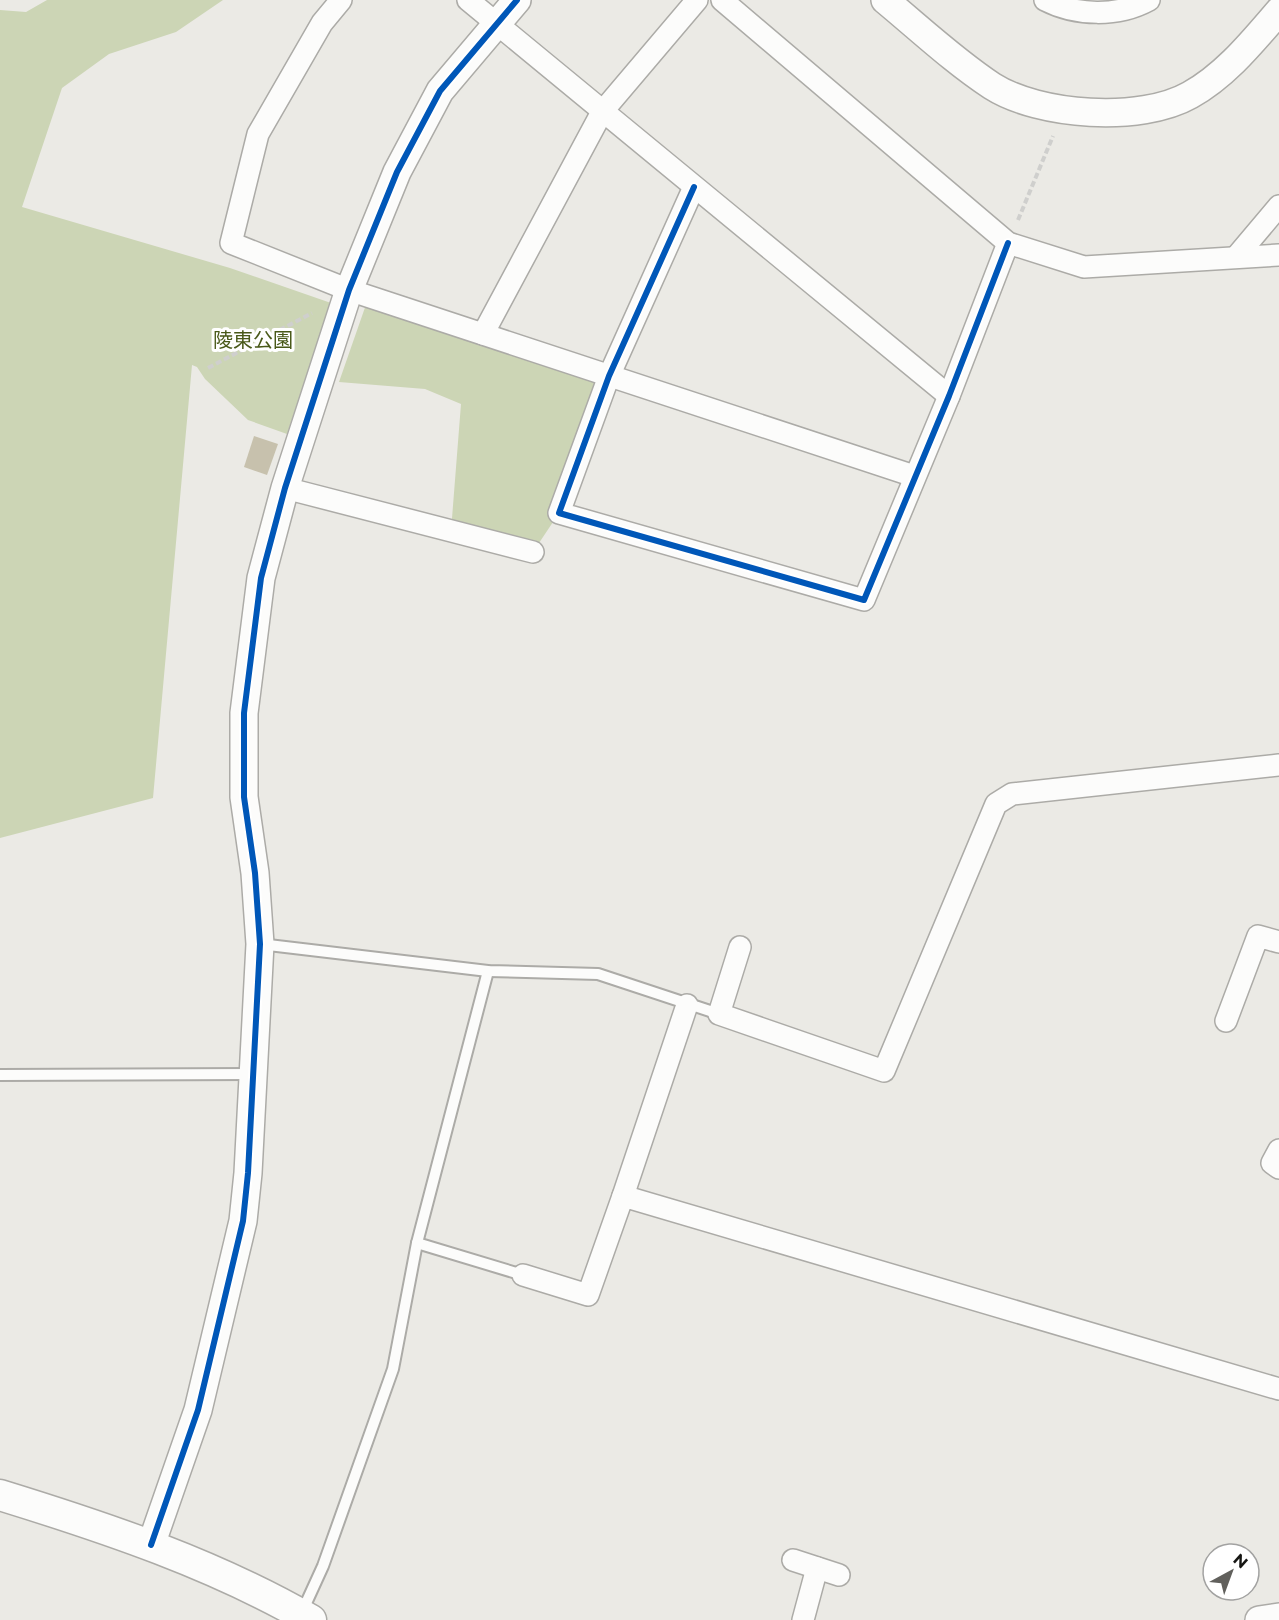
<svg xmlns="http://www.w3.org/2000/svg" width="1279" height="1620" font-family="Montserrat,'Noto Sans JP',sans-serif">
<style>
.green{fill:#ccd5b5}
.building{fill:#c7c1ad}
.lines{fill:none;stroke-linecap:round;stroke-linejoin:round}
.service-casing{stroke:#acaba7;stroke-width:14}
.minor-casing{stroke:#acaba7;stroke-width:24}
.tertiary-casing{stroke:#acaba7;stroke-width:30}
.secondary-casing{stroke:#acaba7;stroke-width:33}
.path{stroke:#cfcfcd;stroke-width:4;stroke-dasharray:6 3;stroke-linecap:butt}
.service{stroke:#fcfcfb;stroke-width:10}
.minor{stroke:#fcfcfb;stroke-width:21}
.tertiary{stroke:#fcfcfb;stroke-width:27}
.secondary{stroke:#fcfcfb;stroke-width:30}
.cycleway-casing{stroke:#fff;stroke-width:10}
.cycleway{stroke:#0057b8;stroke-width:6}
.labels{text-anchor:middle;stroke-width:6;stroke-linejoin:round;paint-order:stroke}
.park-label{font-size:20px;fill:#495919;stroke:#fff}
</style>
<rect width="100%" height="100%" fill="#ebeae5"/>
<g class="green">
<path d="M47 0H223L176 32 109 54 62 88 22 207 230 268 331 303 287 434 248 420 205 379 197 367 192 365 153 798 0 838V10L26 12Z"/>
<path d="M369 296 609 376 559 513 533 552 451 531 461 404 425 389 339 382Z"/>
</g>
<path class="building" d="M254 436 278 444 267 475 244 467Z"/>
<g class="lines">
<defs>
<g id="service">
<path d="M260 944 488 971 598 974 719 1014"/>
<path d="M0 1075 252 1074"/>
<path d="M417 1243 523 1275"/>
<path d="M302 1612 323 1566 393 1369 417 1243 488 971"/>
</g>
<g id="minor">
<path d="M341 0 322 23 258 134 231 243 349 290 914 476"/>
<path d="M468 0 949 396"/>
<path d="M722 0 1008 243 1084 267 1279 255"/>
<path d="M1045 0C1076 16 1118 17 1149 0"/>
<path d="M694 187 609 376 559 513 864 600 949 396 1008 243"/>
<path d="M1236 257 1279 206"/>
<path d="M483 334 602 112 697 0"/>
<path d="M285 488 533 552"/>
<path d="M740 947 719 1014 884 1071 996 804 1012 794 1279 765"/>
<path d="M1226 1021 1258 936 1279 942"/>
<path d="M1279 1150 1272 1163 1279 1168"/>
<path d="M623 1196 687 1005"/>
<path d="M523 1275 588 1295 623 1196 1279 1389"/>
<path d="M793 1560 839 1575"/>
<path d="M803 1620 817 1568"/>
</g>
<g id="tertiary">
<path d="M885 0C920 29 954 61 992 86 1039 116 1141 123 1190 95 1226 75 1253 41 1279 11"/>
<path d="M151 1545 198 1410 243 1221 248 1173 260 944 255 873 244 797V713L261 578 285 488 349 290 397 172 440 91 517 0"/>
<path d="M1259 1620 1279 1617"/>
</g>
<path id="secondary" d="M0 1495C107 1528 214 1564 311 1620"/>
</defs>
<use href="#service" class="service-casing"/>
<use href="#minor" class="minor-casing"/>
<use href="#tertiary" class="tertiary-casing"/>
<use href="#secondary" class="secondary-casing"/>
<g class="path">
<path d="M1018 220 1053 136"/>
<path d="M208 368 312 313"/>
</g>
<use href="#service" class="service"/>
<use href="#minor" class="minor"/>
<use href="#tertiary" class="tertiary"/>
<use href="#secondary" class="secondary"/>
<defs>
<g id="cycleway">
<path d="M694 187 609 376 559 513 864 600 949 396 1008 243"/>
<path d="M151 1545 198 1410 243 1221 248 1173 260 944 255 873 244 797V713L261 578 285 488 349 290 397 172 440 91 517 0"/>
</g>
</defs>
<use href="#cycleway" class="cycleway-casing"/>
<use href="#cycleway" class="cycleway"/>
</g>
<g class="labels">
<g class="park-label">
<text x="253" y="347">陵東公園</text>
</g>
</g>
<g transform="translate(1231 1572) rotate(41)"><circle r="28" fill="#ffffff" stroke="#a2a2a1" stroke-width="1.5"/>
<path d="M0-4.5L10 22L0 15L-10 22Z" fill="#61605c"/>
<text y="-9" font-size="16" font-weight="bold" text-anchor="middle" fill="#161613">N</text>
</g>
</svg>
